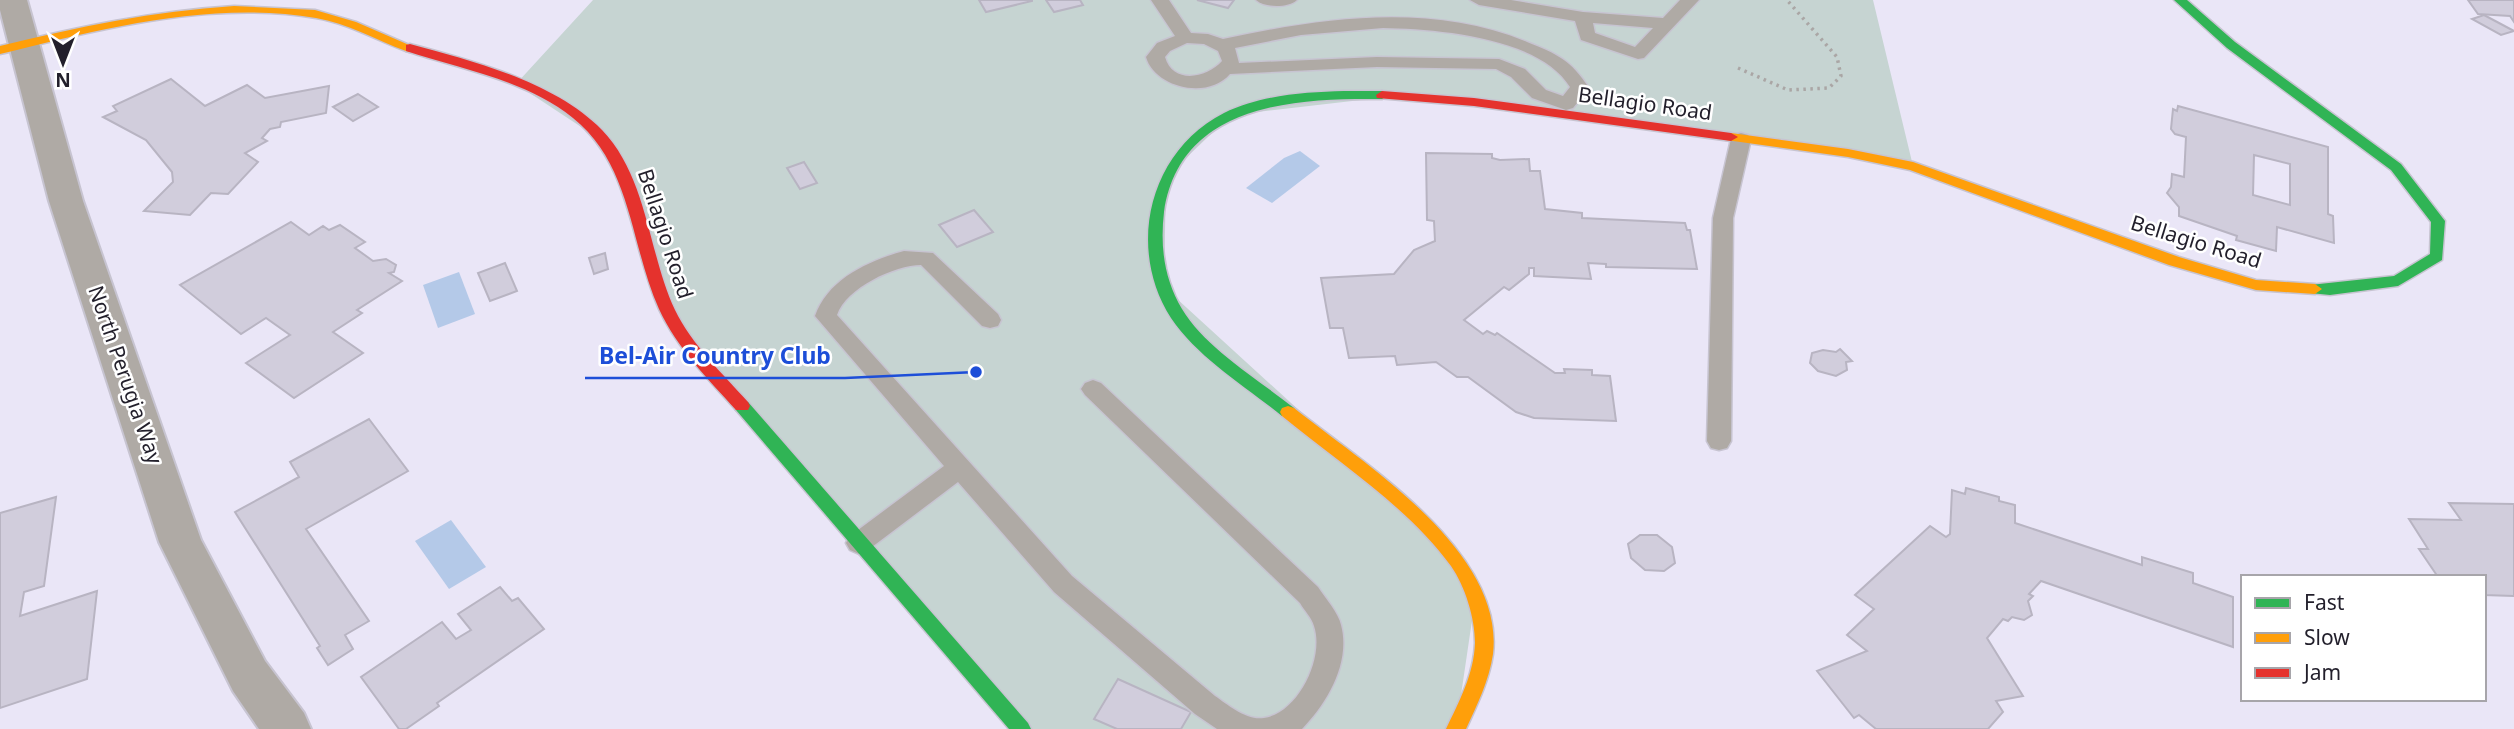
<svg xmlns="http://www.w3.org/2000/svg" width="2514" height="729" font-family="'Noto Sans',sans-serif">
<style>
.green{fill:#c6d4d2}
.water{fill:#b4c9e8}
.building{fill:#d1cddc;stroke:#b8b4c2;stroke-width:2;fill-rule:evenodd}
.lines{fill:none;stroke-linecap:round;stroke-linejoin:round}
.lane-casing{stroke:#c7c4d1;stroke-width:3}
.street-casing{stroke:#c7c4d1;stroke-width:4}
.fast-casing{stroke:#c7c4d1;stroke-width:3}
.slow-casing{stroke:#c7c4d1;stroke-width:3}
.jam-casing{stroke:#c7c4d1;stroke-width:3}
.path{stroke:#aaa6a5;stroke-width:3.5;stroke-dasharray:2.5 4.5;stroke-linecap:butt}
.lane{fill:#afaaa5;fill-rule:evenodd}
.street{fill:#afaaa5;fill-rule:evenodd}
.fast{fill:#30b455;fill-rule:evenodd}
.slow{fill:#ff9f0a;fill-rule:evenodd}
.jam{fill:#e5322d;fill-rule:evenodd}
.labels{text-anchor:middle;stroke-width:5;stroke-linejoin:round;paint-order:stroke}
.street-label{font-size:21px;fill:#221f2b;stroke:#fff}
.leader{fill:none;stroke:#1d4ed8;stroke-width:2.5}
.callout-dot{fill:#1d4ed8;stroke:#fff;stroke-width:2.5}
.callout-label{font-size:23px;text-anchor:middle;font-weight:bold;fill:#1d4ed8;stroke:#fff;stroke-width:5;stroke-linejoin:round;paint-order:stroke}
</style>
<rect width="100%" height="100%" fill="#eae6f7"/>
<path class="green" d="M593 0H1873L1913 166 1404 95 1231 115 1166 177 1164 287 1429 529 1475 600 1456 729H1021L693 350 607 144 516 84Z"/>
<g class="water">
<path d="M1300 151 1320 166 1272 203 1246 188 1284 158Z"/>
<path d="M459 272 475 314 438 328 423 285Z"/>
<path d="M451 520 486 567 449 589 415 541Z"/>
</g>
<g class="building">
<path d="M979 0H1032V1L986 12Z"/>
<path d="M1046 0H1080L1083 5 1054 12Z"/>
<path d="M1197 0H1234L1228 8Z"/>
<path d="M2468 0H2514V22L2510 16 2478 14Z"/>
<path d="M2484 15 2514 31 2501 35 2472 19Z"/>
<path d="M171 79 205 106 247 85 265 98 329 86 326 113 281 122 280 127 270 129 262 138 267 141 245 153 258 162 228 194 211 193 190 215 144 211 173 182 172 172 146 140 103 117 117 111 113 106Z"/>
<path d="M358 94 378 107 353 121 333 107Z"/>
<path d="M2178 106 2328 147V214L2333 216 2334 243 2277 227 2276 251 2236 240 2237 236 2179 216V207L2167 193 2171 187 2172 174 2184 177 2186 137 2175 134 2171 129 2173 109 2177 111ZM2254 155 2290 164V205L2253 195Z"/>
<path d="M1426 153 1492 154V158L1500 160 1529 159 1530 171H1540L1545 209 1582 213V218L1685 223 1687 230H1690L1697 269 1606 267V264L1588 263 1591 279 1534 276V268H1529V274L1509 290 1504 287 1464 320 1483 334 1487 331 1495 335 1497 333 1555 373H1565L1564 369 1592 370V375L1610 376 1616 421 1534 418 1516 412 1468 377H1457L1436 362 1397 365 1395 356 1349 358 1343 328H1330L1321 278 1394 274 1414 250 1435 241 1434 221 1427 220Z"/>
<path d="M804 162 817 183 800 189 787 168Z"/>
<path d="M974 210 993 232 957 247 939 225Z"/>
<path d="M291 222 309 235 323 226 329 230 340 225 365 242 355 248 373 261 386 259 396 265 394 272 389 273 402 281 357 310 362 313 333 332 363 353 294 398 246 363 290 335 266 318 241 334 180 285Z"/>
<path d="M605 253 608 269 594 274 589 258Z"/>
<path d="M505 263 517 291 490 301 478 273Z"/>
<path d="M1840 349 1852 361 1846 362 1847 370 1836 376 1818 371 1810 363 1812 353 1823 350 1836 352Z"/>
<path d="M369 419 408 471 306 529 369 621 345 635 353 649 328 665 317 648 320 646 235 512 299 477 290 462Z"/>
<path d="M1966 488 1999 497V501L2015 505V523L2142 565V557L2193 573V583L2233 597V647L2041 581 2029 594 2033 596 2028 601 2032 615 2024 620 2012 617 2008 621 2003 619 1987 638 2023 696 1996 701 2003 712 1988 729H1876L1859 715 1854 718 1817 671 1867 651 1847 635 1874 609 1855 595 1930 526 1946 537 1950 534 1952 490 1965 494Z"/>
<path d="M56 497 44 586 24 592 20 616 97 591 87 679 0 708V513Z"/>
<path d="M2449 503 2514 504V596L2484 595V577H2438L2419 549H2428L2409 519 2461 520Z"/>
<path d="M1640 535H1657L1672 547 1675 563 1664 571 1645 570 1631 558 1628 544Z"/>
<path d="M500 587 512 601 518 598 544 629 437 703 439 706 406 729H399L361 677 442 622 456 639 471 630 458 614Z"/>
<path d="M1118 679 1191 712 1181 729H1117L1094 719Z"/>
</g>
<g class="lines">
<defs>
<g id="lane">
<path d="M1151 0H1169L1191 33 1208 34 1223 39C1322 18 1430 2 1527 42 1557 54 1571 60 1589 88L1573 108 1566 110 1532 98 1511 77 1496 69 1377 67 1230 74C1208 100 1155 88 1146 57L1157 43 1175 36ZM1383 28C1437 29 1539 37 1570 87L1563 96 1546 90 1525 69 1499 59 1377 57 1239 63 1235 48 1301 35ZM1187 43 1204 44 1218 51 1222 61C1207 78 1173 85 1165 57L1170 51Z"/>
<path d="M1256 0H1297C1288 8 1265 8 1256 0Z"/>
<path d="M1470 0H1511L1583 12 1663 18 1680 0H1699L1644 58 1638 59 1581 40 1575 21 1479 5ZM1593 23 1653 28 1635 47 1595 33Z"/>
<path d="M1741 133 1748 135 1751 139 1733 218 1731 441 1727 448 1719 450 1711 448 1707 441 1713 218 1731 139 1734 135Z"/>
<path d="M904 251 933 253 998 314 1001 320 998 326 990 328 982 326 921 265C895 265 846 288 837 315L1072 576 1215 696C1228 705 1247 721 1264 718 1298 713 1325 658 1314 626 1312 618 1304 610 1300 603L1085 395 1081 389 1085 383 1093 380 1101 383 1318 587C1325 598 1338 612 1341 625 1351 663 1327 703 1302 729H1217L1195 714 1054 592 958 482 868 550 859 554 850 550 846 543 850 536 944 466 815 316C828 279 868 261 904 251Z"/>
</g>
<path id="street" d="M0 0H27L83 201 201 540 265 661 304 713 311 729H259L233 691 159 542 49 201 0 10Z"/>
<g id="fast">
<path d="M2174 0H2187L2235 42 2401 164 2445 221 2442 260 2398 286 2330 295 2310 293 2308 289 2310 285 2394 276 2430 254 2431 222 2391 170 2227 48Z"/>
<path d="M1344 91H1382L1388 95 1382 99C1296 98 1180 103 1164 212 1160 246 1164 279 1182 309 1205 348 1259 380 1294 408L1296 412 1294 416H1282C1245 386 1198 358 1171 318 1126 248 1149 151 1224 113 1260 95 1305 92 1344 91Z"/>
<path d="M742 400 748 402 1028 723 1031 729H1009L736 410 734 406 736 402Z"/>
</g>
<g id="slow">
<path d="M234 6 315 10 356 22 416 48 410 52 406 51C376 40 347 23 316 18 211 0 101 29 0 54V46C78 27 154 11 234 6Z"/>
<path d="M1731 133 1848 149 1913 162 2179 257 2256 280 2315 284 2322 289 2315 294 2256 290 2169 265 1910 170 1848 157 1726 140V134Z"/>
<path d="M1288 406 1294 408C1364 464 1505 551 1493 654 1489 681 1477 705 1466 729H1446C1459 702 1474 674 1475 643 1475 618 1465 586 1451 566 1407 506 1339 463 1282 416L1280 412 1282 408Z"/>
</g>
<g id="jam">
<path d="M410 44C473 61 555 82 602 130 648 178 648 253 675 310 692 345 722 373 748 402L750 406 748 410H736C708 379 677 348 659 309 630 245 632 165 573 118 526 80 461 69 406 51V45Z"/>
<path d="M1382 91 1474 98 1731 133 1738 137 1731 141 1474 106 1377 98 1376 95Z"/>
</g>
</defs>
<use href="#lane" class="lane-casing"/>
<use href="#street" class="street-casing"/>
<use href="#fast" class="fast-casing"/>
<use href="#slow" class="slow-casing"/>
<use href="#jam" class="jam-casing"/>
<path class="path" d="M1738 68 1788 90 1829 88 1841 76 1837 57 1787 0"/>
<use href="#lane" class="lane"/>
<use href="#street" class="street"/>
<use href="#fast" class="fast"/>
<use href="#slow" class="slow"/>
<use href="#jam" class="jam"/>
</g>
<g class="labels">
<g class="street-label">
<text transform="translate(1645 104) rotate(8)" y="7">Bellagio Road</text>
<text transform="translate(665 234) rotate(72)" y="7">Bellagio Road</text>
<text transform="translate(2196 242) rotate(17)" y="7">Bellagio Road</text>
<text transform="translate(125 375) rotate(71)" y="7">North Perugia Way</text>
</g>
</g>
<path class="leader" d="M976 372L845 378H585"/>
<circle class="callout-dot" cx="976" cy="372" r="7"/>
<g class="callout-label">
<text x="715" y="364">Bel-Air Country Club</text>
</g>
<rect x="2241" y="575" width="245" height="126" fill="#ffffff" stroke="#a7a5aa" stroke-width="2"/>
<rect x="2255" y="598" width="35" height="10" fill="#30b455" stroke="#a7a5aa" stroke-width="2"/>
<text x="2304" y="610" font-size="21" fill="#221f2b">Fast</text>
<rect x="2255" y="633" width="35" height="10" fill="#ff9f0a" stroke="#a7a5aa" stroke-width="2"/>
<text x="2304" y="645" font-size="21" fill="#221f2b">Slow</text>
<rect x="2255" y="668" width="35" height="10" fill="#e5322d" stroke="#a7a5aa" stroke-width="2"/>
<text x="2304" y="680" font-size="21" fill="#221f2b">Jam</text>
<g transform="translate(63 63) rotate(180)" stroke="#ffffff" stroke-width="5" paint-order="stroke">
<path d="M0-5L12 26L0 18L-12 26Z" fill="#221f2b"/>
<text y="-10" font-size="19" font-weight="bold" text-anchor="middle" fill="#221f2b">N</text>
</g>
</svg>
